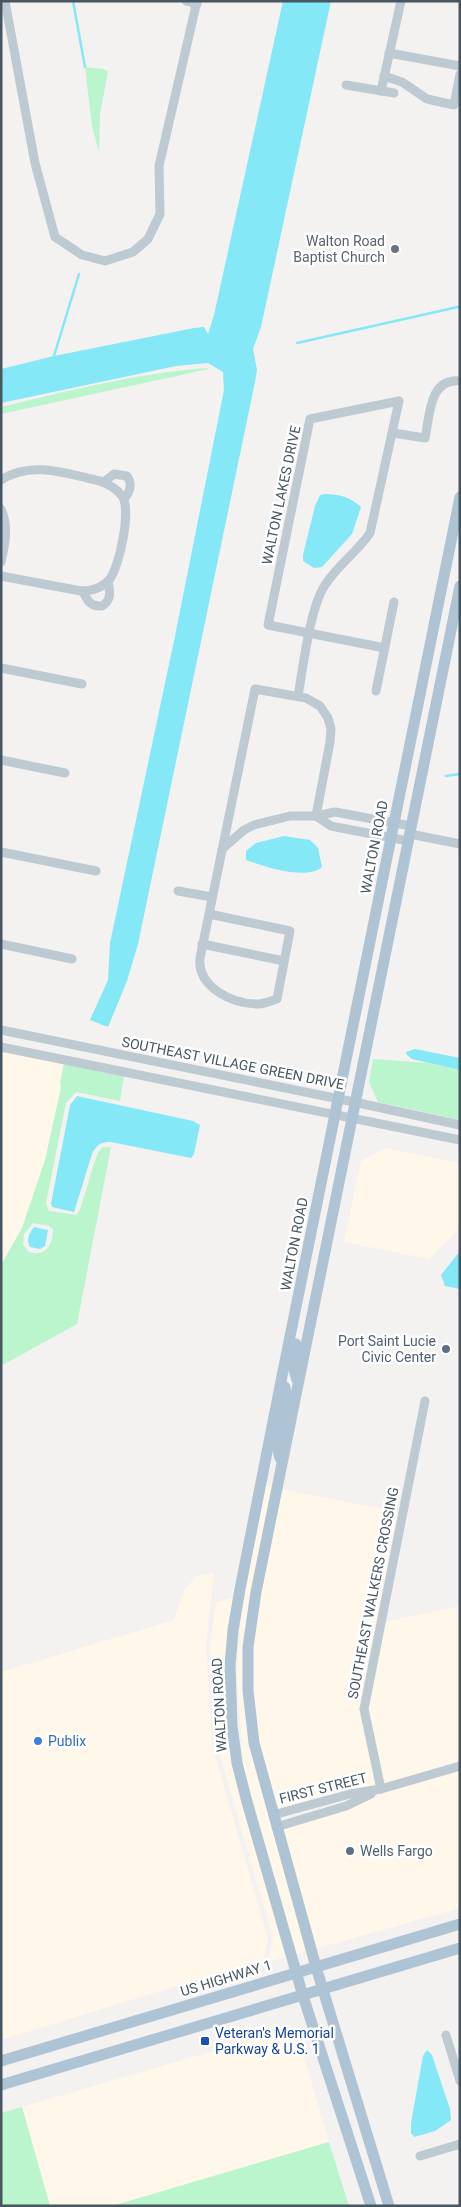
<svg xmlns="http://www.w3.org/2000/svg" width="461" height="2207" font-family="Roboto,sans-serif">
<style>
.commercial{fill:#fef7ea}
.green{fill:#bbf5cd;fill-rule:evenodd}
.water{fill:#84e8f7}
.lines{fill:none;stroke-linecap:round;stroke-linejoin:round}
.stream{stroke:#84e8f7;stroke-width:2.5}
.minor{stroke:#bdcad2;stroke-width:9}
.major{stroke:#aec3d3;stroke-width:11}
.worship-dot{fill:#6b7280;stroke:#fff;stroke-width:2}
.service-dot{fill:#5c6f8a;stroke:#fff;stroke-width:2}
.shop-dot{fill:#3f7fe0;stroke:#fff;stroke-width:2}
.transit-dot{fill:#1a4fb4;stroke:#fff;stroke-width:2}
.labels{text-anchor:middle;stroke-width:5;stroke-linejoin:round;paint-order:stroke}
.worship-label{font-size:14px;fill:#5b616d;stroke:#fff;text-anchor:end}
.street-label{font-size:14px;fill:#465761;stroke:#fff}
.service-label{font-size:14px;fill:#4e5e75;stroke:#fff;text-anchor:end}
.shop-label{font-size:14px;fill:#366cbe;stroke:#fff;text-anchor:start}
.transit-label{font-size:14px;fill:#164399;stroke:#fff;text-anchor:start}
</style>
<rect width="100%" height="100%" fill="#f4f1f1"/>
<g class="commercial">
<path d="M1 1051 64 1064 60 1082 61 1088 45 1160 22 1228 1 1265Z"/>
<path d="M385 1148 460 1163V1229L429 1259 344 1242 361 1161Z"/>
<path d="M265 1486 272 1487 251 1591 249 1744 306 1951 296 1954 243 1765 237 1673 242 1606Z"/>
<path d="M281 1489 398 1512 359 1709 375 1785 348 1790 276 1809 259 1743 253 1690V1648L260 1592Z"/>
<path d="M214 1573 206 1645 212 1745 268 1939 264 1959 1 2040V1672L174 1620 184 1590 198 1575Z"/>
<path d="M234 1597 227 1726 286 1957 268 1962 273 1938 217 1744 210 1645 216 1603Z"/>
<path d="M460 1606V1761L384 1783 369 1709 385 1622Z"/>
<path d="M460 1770V1908L315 1949 282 1830 348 1810 382 1793Z"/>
<path d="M295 2027 329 2142 112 2206H50L22 2107Z"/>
</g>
<g class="green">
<path d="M85 67 104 69 108 72 100 114 99 152 92 126Z"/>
<path d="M207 368 209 369 1 414V407C68 391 138 373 207 368Z"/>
<path d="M373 1059 428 1063 460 1070V1120L378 1102 369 1082Z"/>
<path d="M64 1064 124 1076 120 1101 76 1092 66 1103 46 1203 49 1211 77 1215C86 1201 93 1153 103 1147H111L77 1324 1 1366V1265L22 1228 45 1160 61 1088 60 1082ZM33 1223 49 1226 53 1229C53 1245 46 1257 29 1252L23 1245 24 1234Z"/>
<path d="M22 2107 50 2206H1V2113Z"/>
<path d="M329 2142 349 2206H112Z"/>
</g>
<g class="water">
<path d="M283 1H331L261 327 253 349 257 370 255 382 138 944 127 981 108 1027 90 1020 108 980 110 943 175 636 224 390 223 372 208 363 176 366 1 403V369L54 356 194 328 204 327 208 334 214 315Z"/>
<path d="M325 494C339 494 350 497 361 507L352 534 322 567 314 568 303 561V555L315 506 320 495Z"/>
<path d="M284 836 310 840 318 848 322 867C306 881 264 866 246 860V851L256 843Z"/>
<path d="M415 1049 460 1058V1070L412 1059 407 1055 406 1052Z"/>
<path d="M77 1096 193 1121 200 1125 194 1154 191 1158 111 1142C101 1142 97 1144 92 1154L74 1212 52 1207 51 1204 70 1105Z"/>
<path d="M34 1227 48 1230 45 1246 40 1249 30 1247C26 1240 29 1233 34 1227Z"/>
<path d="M460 1251V1289L445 1286 441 1275Z"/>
<path d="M427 2050 432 2055 450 2109 451 2120 435 2131 414 2137 411 2133V2123L423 2056Z"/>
</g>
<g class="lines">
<g class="stream">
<path d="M73 1 85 67"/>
<path d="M297 343 458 307"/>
<path d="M54 356 79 274"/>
<path d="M446 776 460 774"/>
</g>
<g class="minor">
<path d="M5 1 35 163 55 237 82 255 105 261 133 252 148 239 160 214 159 166 197 1"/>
<path d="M186 1 197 4"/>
<path d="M389 53 460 66"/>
<path d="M384 76 402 82 427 99 454 105 460 74"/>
<path d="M346 85 394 93"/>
<path d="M381 91 401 1"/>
<path d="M393 433 425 438C430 415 429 378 460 381"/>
<path d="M1 480C31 460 68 474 100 481 108 484 117 489 122 496 132 509 119 569 109 580 102 588 91 591 81 591L1 576"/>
<path d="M104 482 114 474 127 476C133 485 130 492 124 499"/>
<path d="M1 509C9 527 5 544 1 562"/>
<path d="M83 591C87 601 91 607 102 606 112 600 110 591 108 581"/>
<path d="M1 668 82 684"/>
<path d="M376 691 394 602"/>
<path d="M298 696C303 668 310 607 325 585 338 565 357 552 370 533L399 401 310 419 268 625 385 648"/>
<path d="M1 760 65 773"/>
<path d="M316 816 331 826 408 841"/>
<path d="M410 834 460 844"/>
<path d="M222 849 244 830 254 825 290 816H316L335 812 411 826"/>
<path d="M1 852 96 871"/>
<path d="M178 891 212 897"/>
<path d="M209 914 290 931 277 999C271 1001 264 1004 258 1004 232 1004 197 987 200 958L255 689 306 698 320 706 328 718 331 729 330 742 316 816"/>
<path d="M1 944 72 959"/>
<path d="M202 944 284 961"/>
<path d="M1 1030 354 1102 460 1125"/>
<path d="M1 1047 460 1140"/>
<path d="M381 1789 364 1709 425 1401"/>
<path d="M273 1815 350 1794 381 1789 460 1766"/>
<path d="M276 1827 346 1806 371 1794"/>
<path d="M446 2035 460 2081"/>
<path d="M420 2156 460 2144"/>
</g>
<g class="major">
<path d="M296 1344 293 1366 297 1380"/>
<path d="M280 1458C272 1434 290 1411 285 1387"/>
<path d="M1 2061 460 1924"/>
<path d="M1 2085 460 1948"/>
<path d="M371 2206 303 1996 247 1802 237 1763 232 1726 230 1666 233 1630 240 1589 282 1376 460 497"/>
<path d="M389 2206 316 1967 254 1743 248 1690V1647L256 1592 460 586"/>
</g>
</g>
<circle class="worship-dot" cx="395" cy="249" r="5"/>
<g class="service-dot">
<circle cx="446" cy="1349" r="5"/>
<circle cx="350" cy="1851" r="5"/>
</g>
<circle class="shop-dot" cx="38" cy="1741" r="5"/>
<rect class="transit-dot" x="200" y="2036" width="10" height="10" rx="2.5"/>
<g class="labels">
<g class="worship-label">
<text x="385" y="246">Walton Road<tspan x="385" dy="16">Baptist Church</tspan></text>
</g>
<g class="street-label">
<text transform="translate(281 495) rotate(-78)" y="5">WALTON LAKES DRIVE</text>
<text transform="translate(374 847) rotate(-79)" y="5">WALTON ROAD</text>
<text transform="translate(233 1063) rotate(11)" y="5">SOUTHEAST VILLAGE GREEN DRIVE</text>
<text transform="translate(294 1244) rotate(-79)" y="5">WALTON ROAD</text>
<text transform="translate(373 1593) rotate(-79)" y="5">SOUTHEAST WALKERS CROSSING</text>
<text transform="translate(219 1705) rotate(-93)" y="5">WALTON ROAD</text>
<text transform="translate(323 1788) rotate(-14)" y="5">FIRST STREET</text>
<text transform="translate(226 1978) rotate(-17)" y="5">US HIGHWAY 1</text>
</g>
<g class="service-label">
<text x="436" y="1346">Port Saint Lucie<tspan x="436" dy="16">Civic Center</tspan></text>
<text x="360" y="1856" text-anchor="start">Wells Fargo</text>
</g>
<g class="shop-label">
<text x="48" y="1746">Publix</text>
</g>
<g class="transit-label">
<text x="215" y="2038">Veteran's Memorial<tspan x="215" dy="16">Parkway &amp; U.S. 1</tspan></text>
</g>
</g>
<rect width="461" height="2207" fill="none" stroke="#465761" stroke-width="5"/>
</svg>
